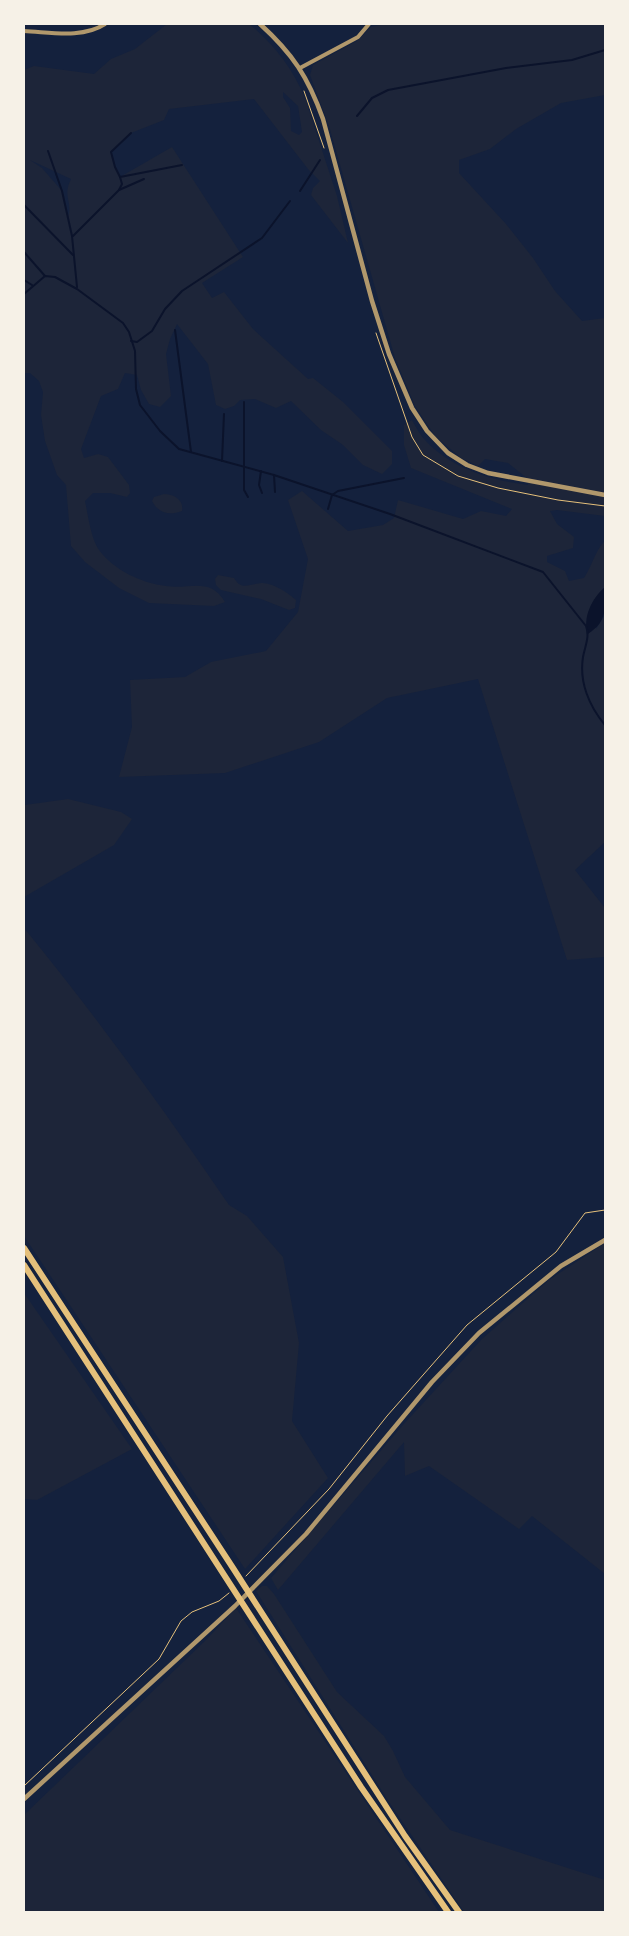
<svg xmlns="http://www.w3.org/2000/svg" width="629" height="1936" font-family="'IBM Plex Sans',sans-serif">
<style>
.green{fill:#1d2539;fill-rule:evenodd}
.water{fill:#0b132b}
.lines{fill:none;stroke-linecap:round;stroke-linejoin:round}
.stream{stroke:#0b132b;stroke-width:2}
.path{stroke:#e5c07b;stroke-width:1}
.minor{stroke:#b1986c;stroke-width:4}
.tertiary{stroke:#b1986c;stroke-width:4.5}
.trunk{stroke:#e5c07b;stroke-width:6}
</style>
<rect width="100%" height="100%" fill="#14213d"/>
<g class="green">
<path d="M167 24H249C273 43 293 69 305 98L337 196 348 243 311 195 313 188 320 181 308 169 254 99 169 109 164 120 131 133 111 152 115 167 120 177 172 147 243 257 202 283 212 298 224 292 253 329 308 379 313 378 343 402 392 451V464L382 474 363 465 343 445 321 430 291 401 276 408 255 399 240 400 234 406 225 409 216 405 208 364 177 324 170 339 166 354 171 396 160 407 149 404 141 390 137 375 125 373 118 389 101 396 81 449 84 458 98 454 108 457 129 485 130 493 127 497 110 493H93L85 501C88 515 91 539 99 550 114 570 141 583 166 586 189 590 210 576 225 602L214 606 149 603 119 588 85 562 71 546 66 485 57 475 45 441 41 415 43 392 39 381 30 373H24V70L34 66 94 74 111 59 135 49ZM283 92 298 106 302 132 299 135 291 131 290 108 283 97ZM30 160 71 179C62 197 73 201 68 217L62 191 42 168Z"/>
<path d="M386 24H605V95L561 103 516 129 490 149 459 160V173L506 224 533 258 555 291 582 321 605 318V516L557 510 550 511 557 524 574 537 573 548 547 556V562L565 571 569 581 584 578C591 568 597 547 605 541V587L601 591 596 629 605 615V842L575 870 605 908V957L567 960 478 679 387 698 319 742 225 773 119 777 132 727 130 680 185 677 211 662 266 651 298 612 308 559 288 500 302 491 348 531 383 525 394 518 398 500 463 519 481 511 506 516 512 509 411 468 404 445V425L412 420C416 427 420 435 425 440 450 468 493 481 528 485V479L508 463 485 459 478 466 461 458 435 436 415 406 395 358 329 126 310 75 313 65 357 41 371 27Z"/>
<path d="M164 494C174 494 184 500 182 511 169 516 158 513 152 501L154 497Z"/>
<path d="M218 575 234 578C242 592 251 583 263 583 275 584 288 593 296 600L295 608 289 610 261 599 221 590 216 585 215 579Z"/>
<path d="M68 799 121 812 132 819 114 845 24 897 25 805Z"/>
<path d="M24 928C97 1017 164 1110 229 1205L247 1216 283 1257 299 1343 292 1421 328 1478 245 1569 24 1236Z"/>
<path d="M605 1243V1574L532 1516 519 1529 429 1466 405 1476 404 1442 278 1590 271 1578 402 1426 482 1339 549 1280Z"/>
<path d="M24 1293 132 1449 37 1500 24 1499Z"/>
<path d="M262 1586H267L274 1594 337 1692 384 1736 393 1751 405 1777 450 1830 605 1880V1912H464L389 1802 256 1591Z"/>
<path d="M236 1608 439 1912H24V1815L207 1639Z"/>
</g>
<path class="water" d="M605 587C605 608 608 621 588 634 582 618 592 598 605 587Z"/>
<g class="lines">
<g class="stream">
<path d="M357 116 372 98 388 90 506 68 572 60 605 50"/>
<path d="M48 151 62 191 72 236 77 287"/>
<path d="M120 177 115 167 111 152 131 133"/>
<path d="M119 190 122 184 120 177 182 165"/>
<path d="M300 191 320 160"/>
<path d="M24 205 73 255"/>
<path d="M73 236 119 190 144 179"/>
<path d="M24 252 45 276"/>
<path d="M24 280 32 285"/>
<path d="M24 294 45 276 55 277 77 289 123 323 129 332 135 351 136 389 140 405 160 431 179 449 274 475 390 514 543 572 586 626C590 637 585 646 583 657 579 682 589 706 605 725"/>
<path d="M175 330 191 452"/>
<path d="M131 341 137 342 152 331 165 309 182 291 262 238 290 201"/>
<path d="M244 402V490L248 497"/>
<path d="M222 461 224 414"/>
<path d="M261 471 259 485 262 493"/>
<path d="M274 475 275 492"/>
<path d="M328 509 332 495 338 491 404 478"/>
</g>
<g class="path">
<path d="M304 91 324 148"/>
<path d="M376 333 412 437 423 455 458 476 498 488 558 500 605 506"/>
<path d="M246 1576 329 1489 387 1416 467 1325 556 1252 585 1213 605 1210"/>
<path d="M24 1786 159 1659 181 1621 192 1612 219 1601 229 1593"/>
</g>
<g class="minor">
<path d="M24 31C50 32 82 39 105 24"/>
<path d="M300 68 358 37 369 24"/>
</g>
<g class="tertiary">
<path d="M260 24C293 54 308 77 323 119L372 301 389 354 412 408 427 431 448 453 467 465 488 473 605 495"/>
<path d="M24 1799 235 1606 306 1534 432 1382 479 1333 561 1266 605 1240"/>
</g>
<g class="trunk">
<path d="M24 1248 233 1568 405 1836 459 1912"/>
<path d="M24 1265 361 1787 448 1912"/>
</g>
</g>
<rect width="629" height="1936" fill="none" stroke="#f6f1e7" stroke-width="50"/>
</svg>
